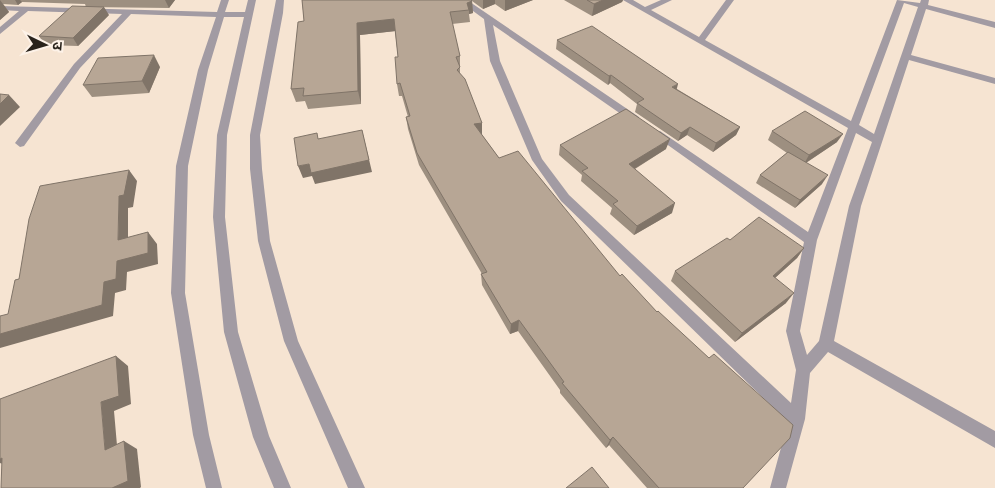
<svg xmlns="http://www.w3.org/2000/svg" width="995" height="488" font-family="Rubik,'Noto Sans Devanagari',sans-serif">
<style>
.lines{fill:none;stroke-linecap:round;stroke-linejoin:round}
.minor{fill:#a29ba3;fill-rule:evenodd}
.wall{fill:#9d8f80}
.shaded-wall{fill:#807468}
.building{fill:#b7a695;stroke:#807468}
</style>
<rect width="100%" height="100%" fill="#f6e4d2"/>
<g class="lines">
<g class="minor">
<path d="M221 0H229L225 12H245L248 0H256L227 135 225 217 238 332 269 436 291 488H274L253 437 224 332 213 217 217 135 244 17H224L208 70 188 166 185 293 209 435 222 488H206L193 435 171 293 176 166 198 70 216 17 131 14 80 68 24 146 20 147 15 143 74 64 122 14 28 11 0 34V27L19 11 0 10V6L217 12Z"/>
<path d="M276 0H284L283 13 260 135 262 169 270 241 298 341 365 488H348L284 341 258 241 250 169V135Z"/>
<path d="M458 0H467L639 117V121H631L493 25 500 61 542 159 569 195 791 403 796 370 786 331 804 242 651 133 652 131H660L808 232 848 128 623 0H633L645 7 661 0H672L651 10 699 37 726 0H734L705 40 851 121 897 0 920 3 921 0H929L928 5 995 22V28L926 9 911 55 995 78V84L909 60 861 206 834 341 995 431V448L828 352 810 373 805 419 786 488H770L788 422 561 201 532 160 490 61 484 19ZM904 3 918 7 874 134 859 125ZM856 133 872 142 849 206 819 341 807 355 800 331 817 240Z"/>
</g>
</g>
<g class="wall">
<path d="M0 0H175L169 8 86 7 85 4 22 2 18 5 3 4 9 12 0 20Z"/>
<path d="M302 0H533L505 11 495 4 483 9 472 1 473 13 469 14 470 22 452 24 460 56V74L482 123V135L743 488H647L609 445 606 448 560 393V390L518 331 510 334 482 285 481 274H482L419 165 408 129 406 117H408L402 96H399L397 84 398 57 395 31 360 35 361 104 308 109 305 101 296 102 291 89 304 21Z"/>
<path d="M564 0H623L622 2 592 16Z"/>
<path d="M109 15 78 46 45 45 39 36Z"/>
<path d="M557 40 677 89 740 127 736 135 713 152 687 135 678 141 635 112 637 104 610 83 608 85 556 49Z"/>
<path d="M160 67 149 93 92 97 83 85Z"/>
<path d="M772 131 837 142 806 163 822 184 795 208 756 183 760 175 787 153 768 140Z"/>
<path d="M560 145 666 149 635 169 672 213 634 235 610 214 612 208 581 181 582 175 559 155Z"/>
<path d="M730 240 804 248 797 258 775 278 786 303 735 342 671 281 675 271Z"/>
</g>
<g class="shaded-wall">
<path d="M0 0 9 12 0 20Z"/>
<path d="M15 0H20L22 2 18 5Z"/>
<path d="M165 0H175L169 8Z"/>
<path d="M483 0H495V4L483 9Z"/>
<path d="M505 0H533L505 11Z"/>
<path d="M603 0H623L622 2 592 16 594 4Z"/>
<path d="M472 1 473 13 469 14V10L467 3Z"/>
<path d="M104 7 109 15 78 46 73 38Z"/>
<path d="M394 19 396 31 360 35 361 104 358 91 357 23Z"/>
<path d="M154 55 160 67 149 93 142 81Z"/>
<path d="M611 75 610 83 608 85 609 76Z"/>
<path d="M678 84 676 92 672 87Z"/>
<path d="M9 95 20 107 0 126V104Z"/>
<path d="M482 123V135L474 124Z"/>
<path d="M690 127 687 135 678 141 681 133Z"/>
<path d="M740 127 736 135 713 152 716 143Z"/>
<path d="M362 130 372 172 315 184 312 176 303 178 298 166 309 164Z"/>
<path d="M843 134 837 142 804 164 809 155Z"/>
<path d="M670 139 666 149 626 174 629 164Z"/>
<path d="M129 170 137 181 133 207 128 208V252L118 240 119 196Z"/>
<path d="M828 175 822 184 795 208 800 200Z"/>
<path d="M675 203 672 213 634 235 637 226Z"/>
<path d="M148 232 157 244 158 264 127 272 126 290 115 293 113 316 0 348V334L117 261Z"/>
<path d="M804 248 797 258 766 286 773 276Z"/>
<path d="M794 293 786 303 735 342 742 333Z"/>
<path d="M519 320 518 331 510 334 511 324Z"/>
<path d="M116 356 128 366 131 404 114 411 118 457 105 450 101 402Z"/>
<path d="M613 437 609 445 606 448 610 440Z"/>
<path d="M124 441 137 449 141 487 140 488H112Z"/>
<path d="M2 458 13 468 0 463V459Z"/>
</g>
<g class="building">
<path d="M302 0H471L472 1 467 3 469 10 450 12 460 56 456 57 460 67 457 70 465 79 482 123 474 124 499 158 518 151 620 276 622 274 657 312 658 311 709 358 714 354 793 425 790 438 743 488H659L613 437 610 440 562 383 564 382 519 320 511 324 481 274 487 272 417 153 406 117 410 116 400 83 397 84 395 57H398L394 19 357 23 358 91 303 96 304 88 291 89 298 22 304 21Z"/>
<path d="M587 0H603L594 4Z"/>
<path d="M72 6 104 7 73 38 39 36Z"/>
<path d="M592 26 678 84 672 87 740 127 716 143 690 127 681 133 637 103 644 99 611 75 609 76 557 40Z"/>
<path d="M154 55 142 81 83 85 98 58Z"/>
<path d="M0 94 9 95 0 104Z"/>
<path d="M626 109 670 139 629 164 675 203 637 226 613 204 618 201 582 171 588 168 560 145Z"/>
<path d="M805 111 843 134 809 155 772 131Z"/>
<path d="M362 130 369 160 311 173 309 164 298 166 294 138 317 133 318 139Z"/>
<path d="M788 152 828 175 800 200 760 175Z"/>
<path d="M129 170 124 195 119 196 118 240 148 232V253L117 261 116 279 104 282 102 305 0 334V316L8 314 15 280 19 279 29 219 40 186Z"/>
<path d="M759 217 804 248 773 276 794 293 742 333 675 271 727 238 730 240Z"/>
<path d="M116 356 119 396 101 402 105 450 124 441 128 481 112 488H1L2 458 0 459V399Z"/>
<path d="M592 467 609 488H566Z"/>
</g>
<g transform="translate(45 45) rotate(95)" stroke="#fdf2e8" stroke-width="4" paint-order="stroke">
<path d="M0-4L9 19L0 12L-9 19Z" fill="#29231c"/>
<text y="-8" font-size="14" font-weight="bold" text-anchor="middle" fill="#29231c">उ</text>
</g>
</svg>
